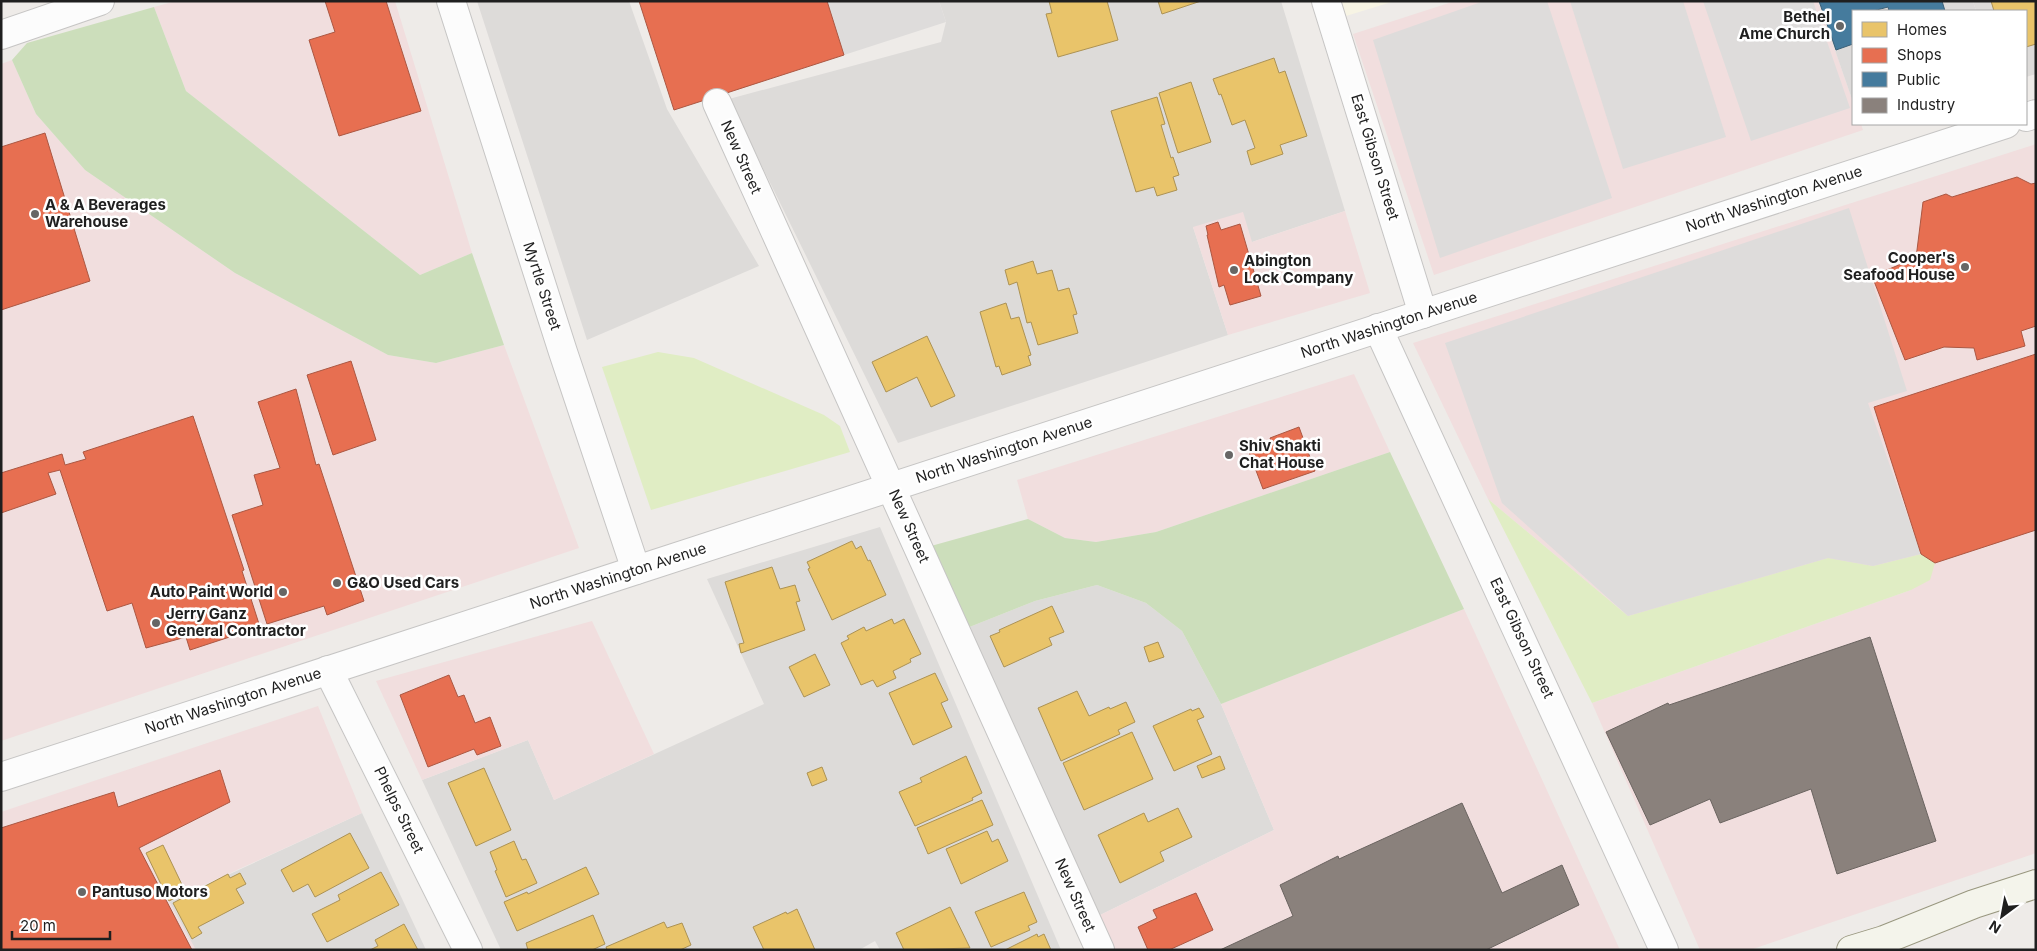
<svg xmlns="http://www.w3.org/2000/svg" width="2037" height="951" font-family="Inter,sans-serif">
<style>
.residential{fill:#dddbd9}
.commercial{fill:#f1dede}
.education{fill:#f7f4e4}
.religious{fill:#dcdad9}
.grass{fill:#e0edc4}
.forest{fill:#ccdebb}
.parking{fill:#dedcdb}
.homes{fill:#e9c46a;stroke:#ac9254}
.shops{fill:#e76f51;stroke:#ab5742}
.public{fill:#457b9d;stroke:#3a5f77}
.industry{fill:#8a817c;stroke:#6a6460}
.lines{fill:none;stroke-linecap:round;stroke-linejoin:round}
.minor-casing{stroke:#c6c5c4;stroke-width:30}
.tertiary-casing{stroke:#c6c5c4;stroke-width:30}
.secondary-casing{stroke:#99977f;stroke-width:30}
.minor{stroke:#fcfcfc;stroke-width:28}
.tertiary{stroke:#fcfcfc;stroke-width:28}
.secondary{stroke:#f4f4eb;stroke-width:28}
.poi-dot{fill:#676665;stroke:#fff;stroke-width:2}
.labels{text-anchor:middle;stroke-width:5;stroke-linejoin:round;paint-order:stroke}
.poi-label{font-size:15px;font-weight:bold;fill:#1f1f1f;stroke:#fff;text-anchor:start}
.street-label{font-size:15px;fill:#1f1f1f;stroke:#fff}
</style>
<rect width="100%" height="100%" fill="#eeebe8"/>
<g class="residential">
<path d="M477 1H629L667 109 759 266 587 340Z"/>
<path d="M939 1H1281L1345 211 1252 242 1193 227 1228 335 898 443 729 99 941 42 946 22Z"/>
<path d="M1973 1H2036V74L2026 77V11H1976Z"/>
<path d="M880 527 1061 950H880L875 941 859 950H501L422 780 528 740 554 800 764 704 707 579Z"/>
<path d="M1097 585 1146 603 1182 631 1221 704 1274 830 1098 916 967 628 1035 601Z"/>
<path d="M362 813 426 950H194L169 902Z"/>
</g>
<g class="commercial">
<path d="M176 1H395L472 253 420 275 186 91 154 7Z"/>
<path d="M1455 1H1818L1853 102V124H1861L1863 130 1434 275 1353 34Z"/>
<path d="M12 60 36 114 85 170 235 273 388 355 436 363 504 345 579 548 1 741V64Z"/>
<path d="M2036 144V853L1750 950H1700L1592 703 1911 590 1628 616 1488 499 1413 343Z"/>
<path d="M1345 211 1370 293 1228 335 1193 227 1243 212 1252 242Z"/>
<path d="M1354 374 1390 452 1156 532 1096 542 1065 538 1028 519 1017 480Z"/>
<path d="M1464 609 1620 950H1113L1098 916 1274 830 1221 704Z"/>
<path d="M592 621 654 754 554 800 528 740 422 780 376 681Z"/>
<path d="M318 706 362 813 169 901 196 950H1V812Z"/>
</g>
<path class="education" d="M1341 1H1395L1346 16Z"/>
<path class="religious" d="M1818 1H1973L1976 11H1853V102Z"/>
<g class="grass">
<path d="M658 352 694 358 824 415 840 426 850 452 651 510 602 367Z"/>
<path d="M1488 499 1628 616 1828 558 1873 566 1921 554 1935 563 1930 580 1911 590 1592 703Z"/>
</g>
<g class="forest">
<path d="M154 7 186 91 420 275 472 253 504 345 436 363 388 355 235 273 85 170 36 114 12 60 27 43Z"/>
<path d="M1390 452 1464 609 1221 704 1182 631 1146 603 1097 585 1035 601 967 628 931 546 1028 519 1065 538 1096 542 1156 532Z"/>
</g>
<g class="parking">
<path d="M827 1H939L946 22 844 55Z"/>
<path d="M1484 1H1547L1612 198 1440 258 1373 40Z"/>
<path d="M1570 1H1683L1726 137 1623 169Z"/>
<path d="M1703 1H1813L1850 108 1751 141Z"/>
<path d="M1849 208 1907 391 1868 403 1921 554 1873 566 1828 558 1628 616 1502 503 1445 343Z"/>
</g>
<g class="homes">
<path d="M1049 1H1107L1118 40 1058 57 1046 14 1052 13Z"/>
<path d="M1158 1H1201L1162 14Z"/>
<path d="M1991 1H2036V44L2026 47V11H1994Z"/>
<path d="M1274 58 1279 73 1285 71 1307 136 1280 145 1283 154 1251 165 1247 151 1255 148 1245 120 1232 125 1221 94 1219 95 1213 79Z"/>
<path d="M1191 82 1211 142 1178 153 1159 93Z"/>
<path d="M1157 97 1165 124 1161 125 1171 158 1173 157 1179 175 1173 177 1177 190 1157 196 1154 187 1136 192 1111 111Z"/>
<path d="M1033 261 1037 274 1052 270 1058 291 1069 288 1077 314 1073 315 1078 333 1038 345 1031 322 1027 323 1017 282 1009 285 1005 270Z"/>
<path d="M1006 303 1011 319 1019 317 1031 355 1028 356 1031 365 1002 375 999 366 996 367 980 312Z"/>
<path d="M927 336 955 396 931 407 917 377 886 392 872 362Z"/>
<path d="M852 541 856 549 861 546 868 561 870 560 886 595 832 620 808 569 810 568 807 562Z"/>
<path d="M772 567 780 589 795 585 800 601 796 602 805 630 741 653 739 644 744 643 725 582Z"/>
<path d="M1052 606 1064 632 1049 638 1052 645 1004 667 990 636 1000 632 999 630Z"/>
<path d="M892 619 894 624 904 619 921 654 910 659 911 662 893 671 896 678 877 687 873 680 861 685 841 643 849 639 847 636 864 627 866 631Z"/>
<path d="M1158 642 1164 657 1149 662 1144 647Z"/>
<path d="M815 654 830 685 804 697 789 667Z"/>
<path d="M935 673 948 700 941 703 952 727 913 745 889 693Z"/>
<path d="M1077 691 1089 716 1109 707 1110 709 1126 702 1135 722 1118 730 1120 734 1061 761 1038 708Z"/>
<path d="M1199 708 1204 717 1197 720 1212 754 1174 771 1153 726 1191 709 1192 711Z"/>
<path d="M1132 732 1153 779 1084 810 1063 763Z"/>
<path d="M966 756 982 793 972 798 973 800 915 826 899 792 922 782 920 778Z"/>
<path d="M1220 756 1225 769 1202 778 1197 766Z"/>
<path d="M822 767 827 780 812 786 807 773Z"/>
<path d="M484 768 511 830 476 846 448 783Z"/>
<path d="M982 800 993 825 928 854 917 828Z"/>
<path d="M1178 808 1192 837 1160 852 1164 861 1120 883 1098 835 1144 813 1148 822Z"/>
<path d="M987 831 992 842 998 839 1008 861 961 884 946 849Z"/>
<path d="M350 833 369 868 315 897 308 884 293 892 281 870Z"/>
<path d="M514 841 522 860 526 859 537 883 506 897 495 871 497 870 490 852Z"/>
<path d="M163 845 186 893 169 901 146 853Z"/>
<path d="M586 867 599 894 517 931 504 902 527 892 528 894Z"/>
<path d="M381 872 399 905 327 942 312 914 340 900 338 895Z"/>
<path d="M240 873 246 884 236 889 244 903 198 927 202 933 192 939 173 903 228 874 230 878Z"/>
<path d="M1024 892 1037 922 1028 926 1030 930 991 947 975 912Z"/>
<path d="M950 907 970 948 904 950 896 933Z"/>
<path d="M797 909 815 950H764L753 927 786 912 787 914Z"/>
<path d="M593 915 605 944 592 950H528L526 943Z"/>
<path d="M664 922 667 928 682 923 691 945 680 950H607L606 947Z"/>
<path d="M404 924 418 950H370L378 946 375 940Z"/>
<path d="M1037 934 1038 937 1044 934 1051 950H1005Z"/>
</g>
<g class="shops">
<path d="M325 1H386L421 111 339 136 309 40 335 32Z"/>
<path d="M639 1H827L844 55 674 110Z"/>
<path d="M45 133 90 281 1 310V147Z"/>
<path d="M2017 177 2031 184 2036 183V326L2021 331 2025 346 1977 360 1974 348 1944 347 1905 360 1872 276 1916 258 1923 202 1946 194 1952 197Z"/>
<path d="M1218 222 1221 230 1240 224 1261 296 1230 305 1224 285 1219 287 1207 235H1208L1206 226Z"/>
<path d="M2036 354V530L1935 563 1921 554 1874 407Z"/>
<path d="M351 361 376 440 333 455 307 375Z"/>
<path d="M296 389 316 465 319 464 364 601 327 615 324 606 267 624 232 515 263 505 254 475 280 468 258 402Z"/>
<path d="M193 416 244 570 242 571 260 627 190 650 186 637 146 648 132 603 107 611 60 470 48 473 56 494 1 513V473L62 454 65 465 86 459 83 452Z"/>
<path d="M1299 427 1315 471 1263 489 1249 452 1272 444 1270 438Z"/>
<path d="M449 675 458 697 464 695 475 723 490 717 501 746 477 755 474 749 428 767 400 695Z"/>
<path d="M220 770 230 802 139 848 192 950H1V828L114 792 118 807Z"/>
<path d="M1196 893 1213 930 1169 950H1148L1138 927 1157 918 1153 910Z"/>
</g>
<path class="public" d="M1819 1H1942L1945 11H1889L1888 7 1873 11H1853V44L1836 50Z"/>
<g class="industry">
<path d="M1870 637 1936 841 1837 874 1811 789 1720 823 1710 799 1650 825 1606 732 1668 703 1669 705Z"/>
<path d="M1462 803 1502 893 1562 865 1579 905 1486 950H1220L1293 916 1280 885 1338 856 1339 859Z"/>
</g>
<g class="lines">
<defs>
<g id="minor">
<path d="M451 1 563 352 636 570"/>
<path d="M1 35 100 1"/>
<path d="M717 103 1100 950"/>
<path d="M1378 328 1664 950"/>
<path d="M328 670 468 950"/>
</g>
<g id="tertiary">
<path d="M1326 1 1423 314"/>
<path d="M2026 117 2036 114"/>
<path d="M1 777 2006 124"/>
</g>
<path id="secondary" d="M1851 950 1884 940 1974 904 2036 884"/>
</defs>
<use href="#minor" class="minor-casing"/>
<use href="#tertiary" class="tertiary-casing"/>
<use href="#secondary" class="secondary-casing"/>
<use href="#minor" class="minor"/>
<use href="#tertiary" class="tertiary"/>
<use href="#secondary" class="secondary"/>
</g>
<g class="poi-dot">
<circle cx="1840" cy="26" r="5"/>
<circle cx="35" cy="214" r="5"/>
<circle cx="1965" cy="267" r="5"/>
<circle cx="1234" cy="270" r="5"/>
<circle cx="1229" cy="455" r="5"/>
<circle cx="337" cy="583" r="5"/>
<circle cx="283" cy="592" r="5"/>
<circle cx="156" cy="623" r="5"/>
<circle cx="82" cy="892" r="5"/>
</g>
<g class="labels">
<g class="poi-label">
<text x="1830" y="22" text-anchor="end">Bethel<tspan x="1830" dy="17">Ame Church</tspan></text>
<text x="45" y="210">A &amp; A Beverages<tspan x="45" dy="17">Warehouse</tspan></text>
<text x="1955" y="263" text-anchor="end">Cooper's<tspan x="1955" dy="17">Seafood House</tspan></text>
<text x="1244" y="266">Abington<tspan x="1244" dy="17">Lock Company</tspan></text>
<text x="1239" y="451">Shiv Shakti<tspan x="1239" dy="17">Chat House</tspan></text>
<text x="347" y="588">G&amp;O Used Cars</text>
<text x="273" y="597" text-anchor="end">Auto Paint World</text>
<text x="166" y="619">Jerry Ganz<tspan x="166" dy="17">General Contractor</tspan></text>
<text x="92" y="897">Pantuso Motors</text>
</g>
<g class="street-label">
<text transform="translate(741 157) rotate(66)" y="5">New Street</text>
<text transform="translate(1375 157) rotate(73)" y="5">East Gibson Street</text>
<text transform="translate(1774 199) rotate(-18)" y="5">North Washington Avenue</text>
<text transform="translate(542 286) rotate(72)" y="5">Myrtle Street</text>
<text transform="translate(1389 325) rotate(-18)" y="5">North Washington Avenue</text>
<text transform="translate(1004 450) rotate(-18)" y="5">North Washington Avenue</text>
<text transform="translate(909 526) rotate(66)" y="5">New Street</text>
<text transform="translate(618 576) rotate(-18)" y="5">North Washington Avenue</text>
<text transform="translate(1522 638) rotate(65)" y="5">East Gibson Street</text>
<text transform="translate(233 701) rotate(-18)" y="5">North Washington Avenue</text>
<text transform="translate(399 810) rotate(64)" y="5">Phelps Street</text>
<text transform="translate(1075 895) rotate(66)" y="5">New Street</text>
</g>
</g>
<rect width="2037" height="951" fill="none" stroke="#1f1f1f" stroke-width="5"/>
<rect x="1852" y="10" width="175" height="115" fill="#ffffff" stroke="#a5a5a5"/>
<rect x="1862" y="22" width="25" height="15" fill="#e9c46a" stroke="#a5a5a5"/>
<text x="1897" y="35" font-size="15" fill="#1f1f1f">Homes</text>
<rect x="1862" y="48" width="25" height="15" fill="#e76f51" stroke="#a5a5a5"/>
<text x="1897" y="60" font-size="15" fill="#1f1f1f">Shops</text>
<rect x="1862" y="72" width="25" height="15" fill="#457b9d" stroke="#a5a5a5"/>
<text x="1897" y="85" font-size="15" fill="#1f1f1f">Public</text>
<rect x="1862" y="98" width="25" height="15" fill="#8a817c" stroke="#a5a5a5"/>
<text x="1897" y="110" font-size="15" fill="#1f1f1f">Industry</text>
<g transform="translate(2002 916) rotate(212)" stroke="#ffffff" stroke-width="4" paint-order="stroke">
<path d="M0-4L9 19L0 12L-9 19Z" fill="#1f1f1f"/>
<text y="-8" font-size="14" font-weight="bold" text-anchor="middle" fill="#1f1f1f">N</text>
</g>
<path d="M12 931v8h98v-8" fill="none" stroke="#1f1f1f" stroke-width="2.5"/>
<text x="20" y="931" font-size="15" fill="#1f1f1f" stroke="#ffffff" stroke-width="4" paint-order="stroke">20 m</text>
</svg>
